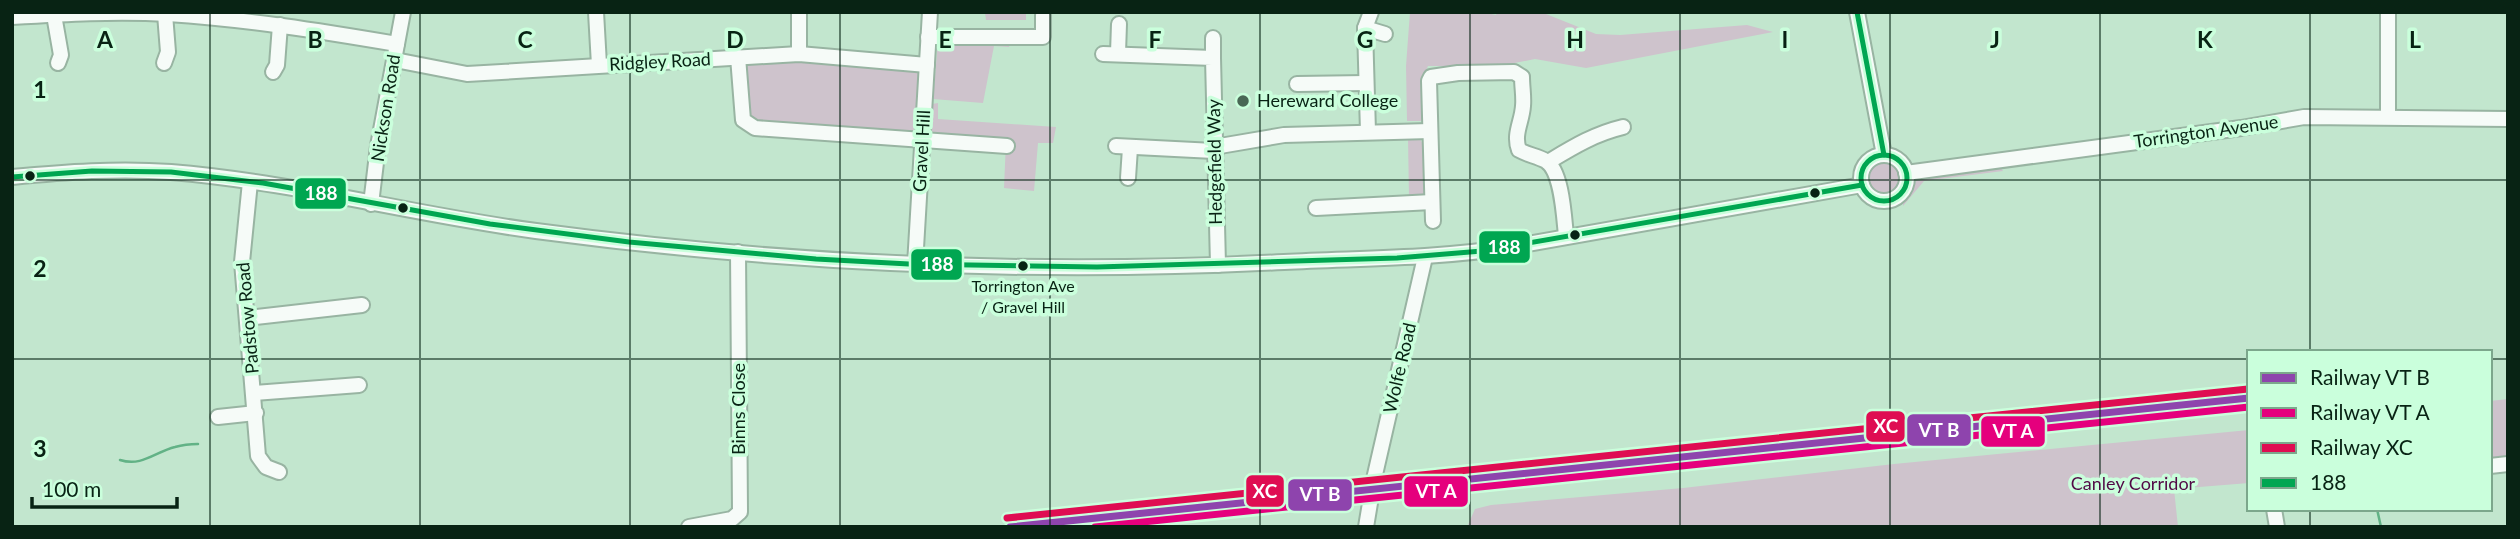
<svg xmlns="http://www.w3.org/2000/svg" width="2520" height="539" font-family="Lato,sans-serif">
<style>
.green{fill:#cec3cc}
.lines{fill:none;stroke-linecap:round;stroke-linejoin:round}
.stream{stroke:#62b286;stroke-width:2.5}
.minor-casing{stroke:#98b4a2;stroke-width:18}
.minor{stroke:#f6fbf8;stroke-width:14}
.bus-1-casing{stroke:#caffdc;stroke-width:10}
.bus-1{stroke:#00a651;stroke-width:5}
.rail-1-casing{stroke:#caffdc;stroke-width:12}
.rail-2-casing{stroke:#caffdc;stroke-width:12}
.rail-3-casing{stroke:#caffdc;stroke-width:12}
.rail-1{stroke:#8e44ad;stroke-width:7}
.rail-2{stroke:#e5007d;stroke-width:7}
.rail-3{stroke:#df0d52;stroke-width:7}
.grid{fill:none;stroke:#082314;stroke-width:2;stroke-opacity:0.55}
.poi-dot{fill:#496755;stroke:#caffdc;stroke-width:2.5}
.bus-dot{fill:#082314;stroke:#caffdc;stroke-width:2.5}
.labels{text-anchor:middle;stroke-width:7;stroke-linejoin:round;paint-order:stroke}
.bus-label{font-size:16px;fill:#082314;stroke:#caffdc}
.street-label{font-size:18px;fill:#082314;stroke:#caffdc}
.poi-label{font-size:18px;fill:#082314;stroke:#caffdc;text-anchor:start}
.park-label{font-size:18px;fill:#520946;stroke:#caffdc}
.grid-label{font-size:23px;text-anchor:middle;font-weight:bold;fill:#082314;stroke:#caffdc;stroke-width:7;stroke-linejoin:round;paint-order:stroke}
.line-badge{stroke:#caffdc;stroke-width:2.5}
.badge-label{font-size:19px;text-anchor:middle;font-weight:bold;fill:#fff}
</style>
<rect width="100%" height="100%" fill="#c2e6ce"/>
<g class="green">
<path d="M982 12H1026V20H986L985 13Z"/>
<path d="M1410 12H1482L1496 15 1497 12H1541L1596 34 1620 35 1747 25 1773 32 1586 68 1535 59 1499 66H1428L1423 77 1422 121H1407L1406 66Z"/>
<path d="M1011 40 1009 47 994 46 983 103 933 99 938 42Z"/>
<path d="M789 58 918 69 920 72 916 138 758 124 747 116 743 62Z"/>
<path d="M938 103V119L1056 127 1053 143H1038L1034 191 1004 188 1006 141 932 134V104Z"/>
<path d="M1408 138 1420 139 1424 146 1425 195 1409 197Z"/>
<circle cx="1885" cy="177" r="17"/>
<path d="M2000 167 2003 171 1924 181 1903 206V202L1918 178Z"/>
<path d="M2508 399V459L2490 461V401Z"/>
<path d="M2249 430V483L2174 489 2178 527H1467L1475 509 1491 505 1683 488 1894 464Z"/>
</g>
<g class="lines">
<g class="stream">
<path d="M2249 351V352"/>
<path d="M120 460C142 467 155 452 175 447 182 445 190 444 198 444"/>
<path d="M2377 509 2381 527"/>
</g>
<defs>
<g id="minor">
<path d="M596 12 599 65"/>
<path d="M1857 12 1884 155"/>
<path d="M54 15 61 55 58 63"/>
<path d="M12 17C64 14 116 11 168 14 245 19 320 31 397 44"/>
<path d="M1365 28 1385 34"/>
<path d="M928 37H1043V15"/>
<path d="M1118 53 1119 24"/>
<path d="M799 54V12"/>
<path d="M1103 54 1213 58 1218 265"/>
<path d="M738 57 743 120 755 128 1007 146"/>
<path d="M1213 58V38"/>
<path d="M395 60 467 74 799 54 927 65"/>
<path d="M164 63 168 52 165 14"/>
<path d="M273 72 277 65 280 25"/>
<path d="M1297 84 1366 83"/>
<path d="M2388 117V12"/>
<path d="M1368 132 1365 28 1371 12"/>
<path d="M1116 146 1214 151"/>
<path d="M1214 147 1284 135 1430 131"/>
<circle cx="1884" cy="178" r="23"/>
<path d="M1548 162C1573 147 1594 134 1623 127"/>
<path d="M1906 173 2241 128 2304 117 2508 119"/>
<path d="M12 177C65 172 118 168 171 172 294 182 414 215 536 231 784 264 1034 275 1284 262 1359 258 1435 259 1510 247L1862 185"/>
<path d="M1128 178 1130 148"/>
<path d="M250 182 242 262 258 456 266 467 279 472"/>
<path d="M371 204 378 146 403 12"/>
<path d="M1316 208 1432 202"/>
<path d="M1433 221 1429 81 1431 77 1458 73 1514 72 1522 77C1522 87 1524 97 1523 106 1522 122 1513 134 1519 150 1528 155 1537 156 1546 161 1562 171 1564 217 1566 236"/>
<path d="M915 265 930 12"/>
<path d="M247 318 362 305"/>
<path d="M254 393 359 385"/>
<path d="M218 417 256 413"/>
<path d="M2490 466 2508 464"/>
<path d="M1374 479 1425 257"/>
<path d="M2274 509 2277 527"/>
<path d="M689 527 732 519 740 512 738 252"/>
<path d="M1366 527 1371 497"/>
</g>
</defs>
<use href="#minor" class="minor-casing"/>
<use href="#minor" class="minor"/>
<defs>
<g id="bus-1">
<path d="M1857 12 1884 155"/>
<circle cx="1884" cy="178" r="23"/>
<path d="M12 177 92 171 171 172 263 183 490 224 629 242 816 259 909 264 1097 267 1397 258 1482 251 1862 185"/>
</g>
</defs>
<use href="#bus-1" class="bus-1-casing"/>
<use href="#bus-1" class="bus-1"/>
<defs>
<path id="rail-1" d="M1010 527 2249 398"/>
<path id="rail-2" d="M1095 527 2249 407"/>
<path id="rail-3" d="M1007 518 2248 389"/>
</defs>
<use href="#rail-1" class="rail-1-casing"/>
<use href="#rail-2" class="rail-2-casing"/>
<use href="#rail-3" class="rail-3-casing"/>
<use href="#rail-1" class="rail-1"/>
<use href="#rail-2" class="rail-2"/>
<use href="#rail-3" class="rail-3"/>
</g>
<path class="grid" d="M210 12V527M420 12V527M630 12V527M840 12V527M1050 12V527M1260 12V527M1470 12V527M1680 12V527M1890 12V527M2100 12V527M2310 12V352M12 180H2508M12 359H2249M2490 359H2508M2310 509V527"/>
<circle class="poi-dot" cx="1243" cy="101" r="7"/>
<g class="bus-dot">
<circle cx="30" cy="176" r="6"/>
<circle cx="1815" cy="193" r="6"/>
<circle cx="403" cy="208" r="6"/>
<circle cx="1575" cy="235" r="6"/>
<circle cx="1023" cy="266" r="6"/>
</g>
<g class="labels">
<g class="bus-label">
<text x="1023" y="292">Torrington Ave<tspan x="1023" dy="21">/ Gravel Hill</tspan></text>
</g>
<g class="street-label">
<text transform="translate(660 62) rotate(-3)" y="6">Ridgley Road</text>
<text transform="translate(386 108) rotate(-81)" y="6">Nickson Road</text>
<text transform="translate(2206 132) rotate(-8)" y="6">Torrington Avenue</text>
<text transform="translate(922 151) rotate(-87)" y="6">Gravel Hill</text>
<text transform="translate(1215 162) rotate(-91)" y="6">Hedgefield Way</text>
<text transform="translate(248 318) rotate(-95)" y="6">Padstow Road</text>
<text transform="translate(1400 368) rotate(-77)" y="6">Wolfe Road</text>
<text transform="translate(739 409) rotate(-90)" y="6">Binns Close</text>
</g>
<g class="poi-label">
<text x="1257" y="107">Hereward College</text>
</g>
<g class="park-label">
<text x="2133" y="490">Canley Corridor</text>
</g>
</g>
<g class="grid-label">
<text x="105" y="48">A</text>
<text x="315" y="48">B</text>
<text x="525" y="48">C</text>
<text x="735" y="48">D</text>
<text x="945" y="48">E</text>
<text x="1155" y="48">F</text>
<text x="1365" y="48">G</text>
<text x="1575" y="48">H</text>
<text x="1785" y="48">I</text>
<text x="1995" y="48">J</text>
<text x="2205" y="48">K</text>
<text x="2415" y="48">L</text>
<text x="40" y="98">1</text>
<text x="40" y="277">2</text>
<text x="40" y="457">3</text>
</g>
<g class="line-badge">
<rect x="294" y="177" width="53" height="33" rx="7" fill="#00a651"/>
<rect x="1478" y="230" width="53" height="34" rx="7" fill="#00a651"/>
<rect x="910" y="248" width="53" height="33" rx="7" fill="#00a651"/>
<rect x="1865" y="410" width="41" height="33" rx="7" fill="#df0d52"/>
<rect x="1906" y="413" width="66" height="34" rx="7" fill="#8e44ad"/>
<rect x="1980" y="415" width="66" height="33" rx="7" fill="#e5007d"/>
<rect x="1245" y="474" width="40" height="34" rx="7" fill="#df0d52"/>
<rect x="1403" y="475" width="66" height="33" rx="7" fill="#e5007d"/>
<rect x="1287" y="478" width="66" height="34" rx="7" fill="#8e44ad"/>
</g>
<g class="badge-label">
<text x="321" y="200">188</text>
<text x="1504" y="254">188</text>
<text x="937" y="271">188</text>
<text x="1886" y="433">XC</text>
<text x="1939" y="437">VT B</text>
<text x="2013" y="438">VT A</text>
<text x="1265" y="498">XC</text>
<text x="1436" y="498">VT A</text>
<text x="1320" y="501">VT B</text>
</g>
<rect width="2520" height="539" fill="none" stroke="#082314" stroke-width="28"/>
<rect x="2247" y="350" width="245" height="161" fill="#caffdc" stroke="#7ca78c" stroke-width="2"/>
<rect x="2261" y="373" width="35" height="10" fill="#8e44ad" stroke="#7ca78c" stroke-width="2"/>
<text x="2310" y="385" font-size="21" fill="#082314">Railway VT B</text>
<rect x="2261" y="408" width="35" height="10" fill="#e5007d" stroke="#7ca78c" stroke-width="2"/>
<text x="2310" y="420" font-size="21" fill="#082314">Railway VT A</text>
<rect x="2261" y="443" width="35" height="10" fill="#df0d52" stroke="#7ca78c" stroke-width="2"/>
<text x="2310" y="455" font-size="21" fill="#082314">Railway XC</text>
<rect x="2261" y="478" width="35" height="10" fill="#00a651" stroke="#7ca78c" stroke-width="2"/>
<text x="2310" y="490" font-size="21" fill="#082314">188</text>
<path d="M32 497v10h145v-10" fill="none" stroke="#082314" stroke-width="3.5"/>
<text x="42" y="497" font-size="21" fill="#082314" stroke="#caffdc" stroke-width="5" paint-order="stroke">100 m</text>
</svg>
